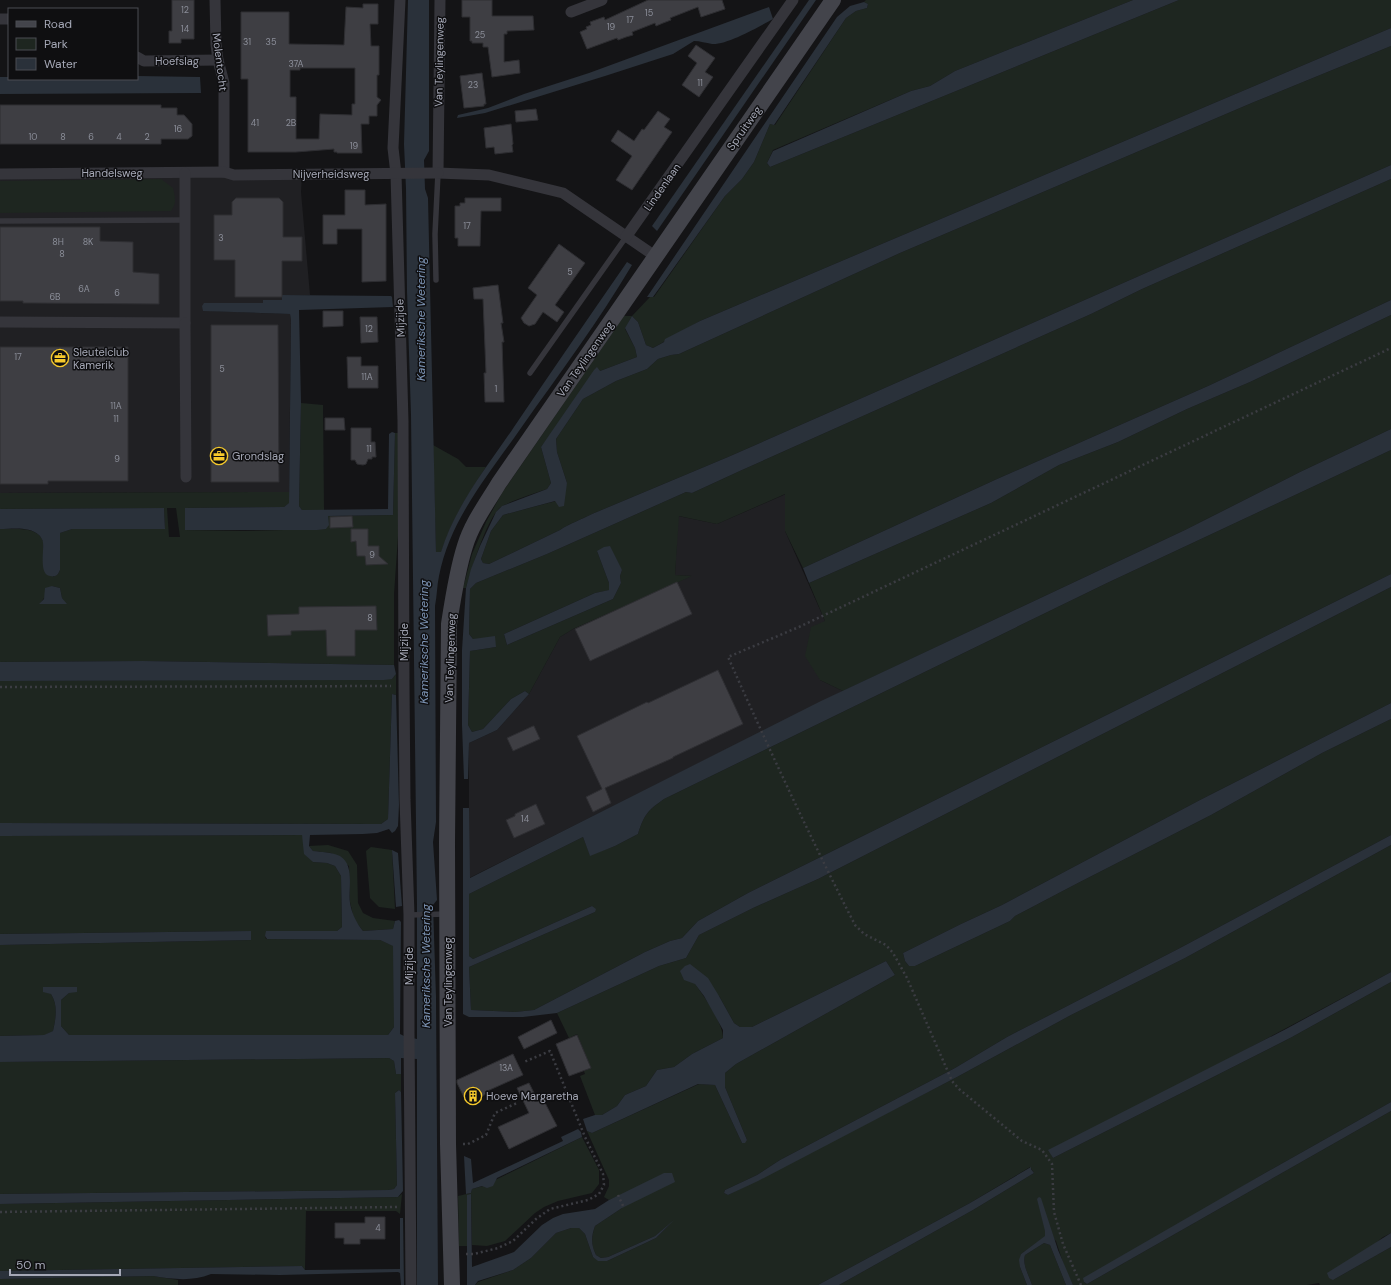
<svg xmlns="http://www.w3.org/2000/svg" width="1391" height="1285" font-family="'DM Sans',sans-serif">
<style>
.built{fill:#202023}
.green{fill:#1e2620;fill-rule:evenodd}
.water{fill:#2a313a}
.building{fill:#3e3e43;stroke:#2e2e32;fill-rule:evenodd}
.lines{fill:none;stroke-linecap:round;stroke-linejoin:round}
.path{stroke:#3b3c42;stroke-width:2.5;stroke-dasharray:2 3;stroke-linecap:butt}
.service{stroke:#35353b;stroke-width:5.5}
.minor{stroke:#35353b;stroke-width:11}
.secondary{stroke:#43444b;stroke-width:16}
.labels{text-anchor:middle;stroke-width:3;stroke-linejoin:round;paint-order:stroke}
.number-label{font-size:9px;fill:#8b8e99}
.street-label{font-size:11px;fill:#a5a8b6;stroke:#0f0f11}
.poi-label{font-size:11px;fill:#a5a8b6;stroke:#0f0f11;text-anchor:start}
.water-label{font-size:12px;font-style:italic;fill:#7b92b2;stroke:#0f0f11}
</style>
<rect width="100%" height="100%" fill="#141416"/>
<g class="built">
<path d="M302 173 301 192 310 295H283L282 300H263V303H204L211 311 290 314 291 320 289 492 0 493V174Z"/>
<path d="M786 494 785 531 825 621 820 680 843 691 469 878V743L497 730 529 694 560 637 573 629 691 576 675 575 678 516 717 524Z"/>
</g>
<g class="green">
<path d="M866 0H1133L955 71 930 86 911 91 773 150 767 163 770 167 1179 0H1391V28L700 321 653 348 646 345 638 322 632 316 625 329 635 348 637 357 600 371 541 447 551 483 547 489C536 493 510 501 501 507 487 517 471 571 466 588H463L472 554 486 522 502 493 624 316H632L650 297H654L725 196 742 179 754 162 770 124 775 125 846 18 856 11 867 8 868 4 864 2Z"/>
<path d="M1391 46V165L728 457 592 514C581 520 570 523 560 530L489 564 483 563 481 559 491 531 503 515 556 501 567 483 557 452 556 439 583 399 616 381 647 369 658 359 671 355 679 354 900 253 1254 102Z"/>
<path d="M161 179 173 188C175 197 177 203 171 211L0 213V181Z"/>
<path d="M1391 179V300L1208 386 997 479 803 568 785 531V494L717 524 679 516 675 575 692 576 573 629 560 637 529 694 525 691 511 699 483 729 472 732 468 725 470 651 496 647 473 639 469 634 470 589 476 583 547 554 686 492 692 493 742 470 1091 314 1142 289ZM597 551 622 570 620 576 621 583 613 599 507 645 504 634 595 593 610 590 609 583Z"/>
<path d="M1391 315V429L1300 472 1185 530 843 691 820 680 805 656 811 627 825 621 809 583 991 503 1059 465 1118 442 1187 409 1250 382Z"/>
<path d="M301 403 323 405 324 510H302L299 506Z"/>
<path d="M395 433H399V522L394 594V665L143 661 0 662V529C12 529 38 526 43 541 44 544 42 549 44 553 46 561 50 569 53 577L58 574 60 570 59 536 60 533 72 529H165L164 508 0 509V493L289 492 290 503 284 507 185 508V530L243 531 326 529 328 516 393 515ZM167 508H176L180 537H169ZM52 586 60 588 62 598 64 601 40 604Z"/>
<path d="M433 445 458 459 466 467H486C468 494 451 521 441 553L436 552Z"/>
<path d="M1391 450V574L748 893 698 921 682 938 670 941 645 952 534 1010 515 1012 471 1010 469 967 595 912 592 906 473 959 469 956V894L583 837 590 855 615 846 638 834C644 815 647 811 664 799L1107 583Z"/>
<path d="M1391 587V703L1200 800 1002 905 961 924 903 953 905 961 909 966H915L1010 921 1015 916 1076 884 1211 815 1322 753 1391 719V835L1180 948 1007 1037 955 1068 780 1160 757 1175 725 1190 724 1193 728 1195 957 1077 1071 1015 1185 958 1391 845V972L1051 1154 1053 1158 1292 1037 1391 982V1102L1265 1173 1084 1282 1087 1284 1391 1111V1233L1383 1237 1333 1280 1391 1247V1285H1320L1319 1283 1307 1285H1073L1065 1269 1056 1241 1045 1231V1237L1021 1254 1020 1267 1027 1285H839L973 1210 1034 1173 1030 1167 970 1203 818 1285H475L478 1282 513 1270 531 1258 556 1233 571 1228H579L585 1234 593 1257 607 1261 656 1238 671 1223 655 1236 608 1257 601 1258 596 1255C591 1245 591 1238 595 1226L622 1208 616 1197 609 1200 604 1197 609 1186V1180L587 1131 592 1133 699 1084 715 1085 742 1143 747 1140 725 1087V1073L736 1064 895 975 886 961 752 1027H740L734 1023 719 996 695 984C704 996 723 1023 723 1038L692 1054 674 1067 657 1070 646 1086 625 1095 617 1106 602 1115H595L580 1076 585 1074 584 1071 591 1068 577 1034 569 1038 557 1013 659 966 686 958 699 935 753 908 818 879Z"/>
<path d="M396 674V695L392 694 388 819 381 824 0 823V681L392 679Z"/>
<path d="M302 835 313 862 327 863 335 866 341 876 342 927 337 931H302L265 936 266 939 380 940 394 946V1027L388 1035H69L61 1026V1000L69 993 51 994C58 1005 56 1018 53 1031L45 1035 0 1036V945L251 940V931L0 934V836Z"/>
<path d="M328 845 348 851 357 865 358 903 363 913 373 918 395 921 393 929 363 931 354 919 350 902 349 866 331 853 313 851 309 846Z"/>
<path d="M371 847 392 850 395 909 379 907 370 898 366 851Z"/>
<path d="M389 1058 394 1061 396 1074H401V1092L399 1090 395 1093 397 1185 394 1189 388 1190 0 1194V1062Z"/>
<path d="M582 1137 599 1170V1184L592 1193 558 1201 544 1207 535 1213 505 1241 487 1246 472 1245 471 1195H467V1246H459L458 1196 471 1193 472 1189 483 1186Z"/>
<path d="M402 1194 400 1214 396 1211H306L305 1270 302 1266 0 1271V1204L398 1197Z"/>
<path d="M1044 1243 1050 1245 1066 1285H1032C1029 1275 1022 1265 1025 1255Z"/>
<path d="M153 1276 178 1280V1285H0V1279Z"/>
</g>
<g class="water">
<path d="M408 0H429V151L424 160 425 189 428 198 436 552H441C455 506 487 467 514 427 551 372 589 317 627 262L632 265C599 321 559 374 521 428 489 474 450 519 439 576 437 585 437 596 435 606L436 822 433 842 437 900 433 905 436 997 438 1285H417V1059L401 1058V1074H396L394 1061 389 1058 0 1062V1036L44 1035 53 1031C56 1018 58 1005 51 994L43 992V987H77V992L69 993 61 1000V1026L69 1035H388L394 1027 393 946 380 940 267 939 265 936 266 931H337L342 927 341 876 335 866 327 863 313 862 304 854 302 835 0 836V823L381 824 388 819 392 694 396 695 399 805 398 826 395 831 392 833 389 829 377 833 363 834 310 835 309 846 313 851C321 852 332 852 340 856 355 865 348 889 350 903 352 914 356 922 363 931L393 929 395 921 399 920 401 922 400 1034 404 1036 417 1039V905L411 415 407 291 406 189 404 144Z"/>
<path d="M809 0H816L657 231 652 226Z"/>
<path d="M1133 0H1179L770 167 767 163 773 151 911 91 930 86 955 71Z"/>
<path d="M864 2 868 4 867 8 856 11 846 18 774 125 770 124 754 162 742 179 725 196 653 297H647L837 17 850 6Z"/>
<path d="M769 7 773 19C760 26 727 45 712 44 706 43 700 41 694 41L673 54 605 76 485 113 457 118 458 115 488 108 524 94 589 73Z"/>
<path d="M1391 28V46L1254 102 900 253 679 354 671 355 658 359 647 369 616 381 583 399 556 439 557 452 567 483 564 506 559 507 555 501 503 515 491 531 481 559 483 563 489 564 560 530C570 523 581 520 592 514L728 457 1391 165V179L1142 289 1091 314 742 470 692 493 686 492 547 554 476 583 470 589 469 634 473 639 495 636 496 647 470 651 468 725 472 732 483 729 511 699 525 691 529 694 497 730 469 743 468 779H464L462 725V650L466 588 471 569 480 546 496 512 502 506 547 489 551 483 541 447 594 370 597 367 600 371 637 357 635 348 625 328 632 316 638 322 646 345 653 348 664 342 665 339 700 321Z"/>
<path d="M137 76 200 77 201 93 0 94V77H9V79H137Z"/>
<path d="M282 295 391 296 392 297 393 307 299 310 301 403 299 506 302 510 388 509 389 434 392 432 395 433 393 515 328 516 329 525 326 529 317 530H185V508L284 507 289 503 291 320 290 314 203 311 202 306 204 303H263V300H282Z"/>
<path d="M1391 300V315L1250 382 1187 409 1118 442 1059 465 991 503 809 583 803 568 997 479 1208 386Z"/>
<path d="M1391 429V450L1107 583 664 799C647 811 644 815 638 834L615 846 590 856 583 837 469 894V956L473 959 592 906 596 909 595 912 469 967 471 1010 515 1012 534 1010 645 952 670 941 682 938 698 921 748 893 1391 574V587L818 879 753 908 699 935 686 958 659 966 557 1013 523 1017H469L463 1014V808H469L470 878 821 701 1185 530 1300 472Z"/>
<path d="M164 508 165 529H72L60 533V570L58 574C56 576 54 577 50 576 39 575 44 551 43 543 43 540 41 537 39 535 29 526 12 529 0 529V509Z"/>
<path d="M610 546 622 570 620 576 621 583 613 599 507 645 504 634 595 593 609 590V583L597 551 604 547Z"/>
<path d="M52 586 60 588 62 598 67 604H39L44 599 45 588Z"/>
<path d="M143 661 394 665 396 674 392 679 384 680 0 681V662Z"/>
<path d="M1391 703V719L1322 753 1211 815 1076 884 1015 916 1010 921 915 966H909L905 961 903 953 961 924 1002 905 1200 800Z"/>
<path d="M1391 835V845L1185 958 1071 1015 957 1077 758 1181 728 1195 724 1193 725 1190 757 1175 780 1160 955 1068 1007 1037 1180 948Z"/>
<path d="M392 850 398 853 402 906 396 907Z"/>
<path d="M251 931V940L0 945V934Z"/>
<path d="M886 961 895 975 736 1064 725 1073V1087L747 1140 745 1143H742L715 1085 698 1084 592 1133 587 1131 583 1119 595 1115H602L617 1106 625 1095 646 1086 657 1070 674 1067 692 1054 723 1038V1030L704 996 695 984 684 980 680 971 685 966 690 964 708 978 719 996 734 1023 740 1027H752Z"/>
<path d="M1391 972V982L1292 1037 1053 1158 1048 1150 1286 1029Z"/>
<path d="M399 1090 401 1092 403 1191 398 1197 0 1204V1194L388 1190 394 1189 397 1185 395 1093Z"/>
<path d="M1391 1102V1111L1087 1284 1084 1282 1083 1278 1265 1173Z"/>
<path d="M578 1129 581 1132 582 1137 497 1178 493 1186 487 1188 482 1186 472 1189 471 1193 466 1194 464 1156 471 1159 473 1183 563 1141 561 1137Z"/>
<path d="M1031 1167V1169L1034 1173 973 1210 839 1285H818L970 1203Z"/>
<path d="M664 1173H672L675 1182 622 1208 595 1226C591 1237 591 1245 596 1255L601 1258 608 1257 655 1236 674 1220 656 1238 607 1261H598L593 1257 585 1234 579 1228H571L556 1233 531 1258 513 1270 478 1281 475 1285H467V1195L471 1194 472 1267 514 1252 542 1225 553 1218 563 1214 595 1209 609 1200Z"/>
<path d="M1039 1197 1041 1198 1058 1250 1073 1285H1066L1050 1245 1044 1243 1025 1255C1022 1265 1029 1275 1032 1285H1027L1020 1267 1019 1260 1021 1254 1045 1236V1231L1037 1199Z"/>
<path d="M400 1218H403L404 1285H401L400 1273 398 1272 280 1275 211 1274C191 1282 173 1279 153 1276L0 1279V1271L302 1266 305 1270 400 1269Z"/>
<path d="M1391 1233V1247L1333 1280 1329 1278 1327 1273Z"/>
</g>
<g class="building">
<path d="M172 0H194V39H181V43H169V31H172Z"/>
<path d="M462 0H492V16H533L534 30 507 31V34H504V62L519 60 520 73 492 77 488 47H483V43H472V41H470V17H462Z"/>
<path d="M648 0H722L725 9 701 17 698 7 670 18 671 20 663 23 656 26 655 23 632 32 633 35 626 37 618 40 617 38 587 49 580 32 587 29 586 27 591 25 590 22 604 17 605 20Z"/>
<path d="M363 4H378V24H370L371 46H379V75H377V97L381 100 377 105V116H369V124H361L362 153H337V152H334V149L296 152H248V79H241V12H289V44L344 45 346 7 363 8ZM300 68H355V104H352V115L320 114 319 139H296V97H290V70H300Z"/>
<path d="M696 45 715 58 705 72 713 77 699 97 682 85 697 63 688 56Z"/>
<path d="M482 73 486 104H484V106L464 108 460 76Z"/>
<path d="M0 105H161V108H177V115H184L192 124V136L188 139H161V144H0Z"/>
<path d="M536 109 538 120 516 122 515 111Z"/>
<path d="M658 111 670 119 664 127 672 132 632 190 616 180 632 156 611 141 618 130 634 141 642 129 644 130Z"/>
<path d="M511 124 513 144 512 145 513 152 495 154 494 147 486 148 484 128Z"/>
<path d="M345 190H365V205L386 204V281L362 282V229H337V244H323V215H345Z"/>
<path d="M236 198H279L283 202V237H302V261H282V297H235V260H214V215H232V202Z"/>
<path d="M465 198H501V211H481L480 246H458V238H455V206H460V203H465Z"/>
<path d="M0 227H100V241L133 242V272L159 274V304L30 303H23V301H0Z"/>
<path d="M559 244 585 263 555 305 564 312 557 322 543 312 535 324 529 326 524 323 521 318 537 295 528 288Z"/>
<path d="M498 285 503 323H501L504 342H502L504 402H485L484 373H486L483 299H474L473 288Z"/>
<path d="M323 311H343V326L323 327Z"/>
<path d="M360 317H377L378 342 361 343Z"/>
<path d="M211 325H278L279 482H211Z"/>
<path d="M0 347H128V481H48V484H0Z"/>
<path d="M347 357H361V366H378V388H348Z"/>
<path d="M325 418H344L345 430H325Z"/>
<path d="M351 428H371V442H375L376 457H372V459H368L366 464 363 465 357 464 355 460H351Z"/>
<path d="M352 516 353 527 330 528V517Z"/>
<path d="M351 529H368V546H379V556L388 564 366 565 365 556H357L356 541 351 542Z"/>
<path d="M677 582 692 614 590 661 575 629Z"/>
<path d="M376 606 377 630H355V656H327L326 630 291 631V635L268 636 267 615 299 614V607Z"/>
<path d="M718 670 743 724 673 757V758L605 788 611 803 593 812 586 797 602 789 577 736 647 702 648 703Z"/>
<path d="M533 726H534L540 739 513 751 507 738Z"/>
<path d="M536 804 545 824 514 838 506 820 515 816V814Z"/>
<path d="M551 1020 557 1033 524 1049 518 1037Z"/>
<path d="M577 1035 591 1068 569 1076 556 1044Z"/>
<path d="M513 1054 523 1075 485 1092 486 1094 468 1103 466 1101 457 1083V1080Z"/>
<path d="M529 1083 538 1101 543 1099 557 1126 509 1149 498 1127 529 1113 517 1088Z"/>
<path d="M365 1217H385V1239H360V1244H344V1238H335V1223H365Z"/>
</g>
<g class="lines">
<g class="path">
<path d="M0 687 391 686"/>
<path d="M463 1144H468L486 1135 495 1113 517 1103"/>
<path d="M618 1195 624 1208"/>
<path d="M0 1212 399 1207"/>
<path d="M466 1254H474L498 1248 513 1241 536 1219 550 1209 588 1200 599 1194 604 1185 603 1174 585 1137 550 1051 524 1062"/>
<path d="M1081 1285 1063 1244 1054 1212 1052 1164 1042 1150 1022 1141 959 1089 952 1081 907 978 893 953 886 945 864 934 855 925C810 837 768 747 728 657L799 627 1391 348"/>
</g>
<g class="service">
<path d="M0 221 185 220"/>
<path d="M436 280 435 234 438 173"/>
<path d="M530 373 626 237"/>
<path d="M409 915 446 914"/>
</g>
<g class="minor">
<path d="M215 0 216 44 218 60 224 83V172"/>
<path d="M400 0 393 148 396 174 403 421 404 686 405 800 409 915V1032L411 1285"/>
<path d="M440 0 438 173 489 175 563 193 655 256"/>
<path d="M571 12 602 0"/>
<path d="M0 19H9"/>
<path d="M137 57 144 61 218 60"/>
<path d="M0 174 224 172 234 175 438 173"/>
<path d="M626 237 793 0"/>
<path d="M0 322 185 323V173"/>
<path d="M185 323 186 477"/>
</g>
<path class="secondary" d="M452 1285 448 1144 447 843 449 624C453 598 457 571 465 546 472 523 487 503 499 483L833 0"/>
</g>
<defs>
<symbol id="office-ring" viewBox="-11 -11 22 22"><circle r="9.5" fill="#0f0f11" stroke="#f5c92c" stroke-width="1.5"/><path d="M-6-3h4V-5.5h4V-3h4V5H-6ZM-1-4.5V-3h2v-1.5ZM-6 0V1H6V0Z" fill="#f5c92c"/></symbol>
<symbol id="building-ring" viewBox="-11 -11 22 22"><circle r="9.5" fill="#0f0f11" stroke="#f5c92c" stroke-width="1.5"/><path d="M-4-6H4V6H1V3H-1V6H-4ZM-2.5-4.3h1.7v1.8h-1.7ZM.8-4.3h1.7v1.8H.8ZM-2.5-1h1.7V.8h-1.7ZM.8-1h1.7V.8H.8Z" fill="#f5c92c"/></symbol>
</defs>
<g fill-rule="evenodd">
<use href="#office-ring" x="50" y="348" width="20" height="20"/>
<use href="#office-ring" x="209" y="446" width="20" height="20"/>
<use href="#building-ring" x="463" y="1086" width="20" height="20"/>
</g>
<g class="labels">
<g class="number-label">
<text x="185" y="13">12</text>
<text x="649" y="16">15</text>
<text x="630" y="23">17</text>
<text x="611" y="30">19</text>
<text x="185" y="32">14</text>
<text x="480" y="38">25</text>
<text x="247" y="45">31</text>
<text x="271" y="45">35</text>
<text x="296" y="67">37A</text>
<text x="700" y="86">11</text>
<text x="473" y="88">23</text>
<text x="255" y="126">41</text>
<text x="291" y="126">2B</text>
<text x="178" y="132">16</text>
<text x="33" y="140">10</text>
<text x="63" y="140">8</text>
<text x="91" y="140">6</text>
<text x="119" y="140">4</text>
<text x="147" y="140">2</text>
<text x="354" y="149">19</text>
<text x="467" y="229">17</text>
<text x="221" y="241">3</text>
<text x="58" y="245">8H</text>
<text x="88" y="245">8K</text>
<text x="62" y="257">8</text>
<text x="570" y="275">5</text>
<text x="84" y="292">6A</text>
<text x="117" y="296">6</text>
<text x="55" y="300">6B</text>
<text x="369" y="332">12</text>
<text x="18" y="360">17</text>
<text x="222" y="372">5</text>
<text x="367" y="380">11A</text>
<text x="496" y="392">1</text>
<text x="116" y="409">11A</text>
<text x="116" y="422">11</text>
<text x="369" y="452">11</text>
<text x="117" y="462">9</text>
<text x="372" y="558">9</text>
<text x="370" y="621">8</text>
<text x="525" y="822">14</text>
<text x="506" y="1071">13A</text>
<text x="378" y="1231">4</text>
</g>
<g class="street-label">
<text x="177" y="65">Hoefslag</text>
<text transform="translate(220 62) rotate(83)" y="4">Molentocht</text>
<text transform="translate(439 62) rotate(-89)" y="4">Van Teylingenweg</text>
<text transform="translate(744 128) rotate(-55)" y="4">Spruitweg</text>
<text x="112" y="177">Handelsweg</text>
<text x="331" y="178">Nijverheidsweg</text>
<text transform="translate(662 187) rotate(-55)" y="4">Lindenlaan</text>
<text transform="translate(400 318) rotate(-92)" y="4">Mijzijde</text>
<text transform="translate(585 359) rotate(-55)" y="4">Van Teylingenweg</text>
<text transform="translate(404 642) rotate(-90)" y="4">Mijzijde</text>
<text transform="translate(450 658) rotate(-88)" y="4">Van Teylingenweg</text>
<text transform="translate(409 966) rotate(-90)" y="4">Mijzijde</text>
<text transform="translate(448 982) rotate(-90)" y="4">Van Teylingenweg</text>
</g>
<g class="poi-label">
<text x="73" y="356">Sleutelclub<tspan x="73" dy="13">Kamerik</tspan></text>
<text x="232" y="460">Grondslag</text>
<text x="486" y="1100">Hoeve Margaretha</text>
</g>
<g class="water-label">
<text transform="translate(421 319) rotate(-90)" y="4">Kameriksche Wetering</text>
<text transform="translate(424 642) rotate(-90)" y="4">Kameriksche Wetering</text>
<text transform="translate(426 966) rotate(-90)" y="4">Kameriksche Wetering</text>
</g>
</g>
<rect x="8" y="8" width="130" height="72" fill="#0f0f11" stroke="#4b4c53"/>
<rect x="16" y="21" width="20" height="6" fill="#43444b" stroke="#4b4c53"/>
<text x="44" y="28" font-size="12" fill="#a5a8b6">Road</text>
<rect x="16" y="38" width="20" height="12" fill="#1e2620" stroke="#4b4c53"/>
<text x="44" y="48" font-size="12" fill="#a5a8b6">Park</text>
<rect x="16" y="58" width="20" height="12" fill="#2a313a" stroke="#4b4c53"/>
<text x="44" y="68" font-size="12" fill="#a5a8b6">Water</text>
<path d="M10 1269v6h110v-6" fill="none" stroke="#a5a8b6" stroke-width="2"/>
<text x="16" y="1269" font-size="12" fill="#a5a8b6" stroke="#0f0f11" stroke-width="3" paint-order="stroke">50 m</text>
</svg>
